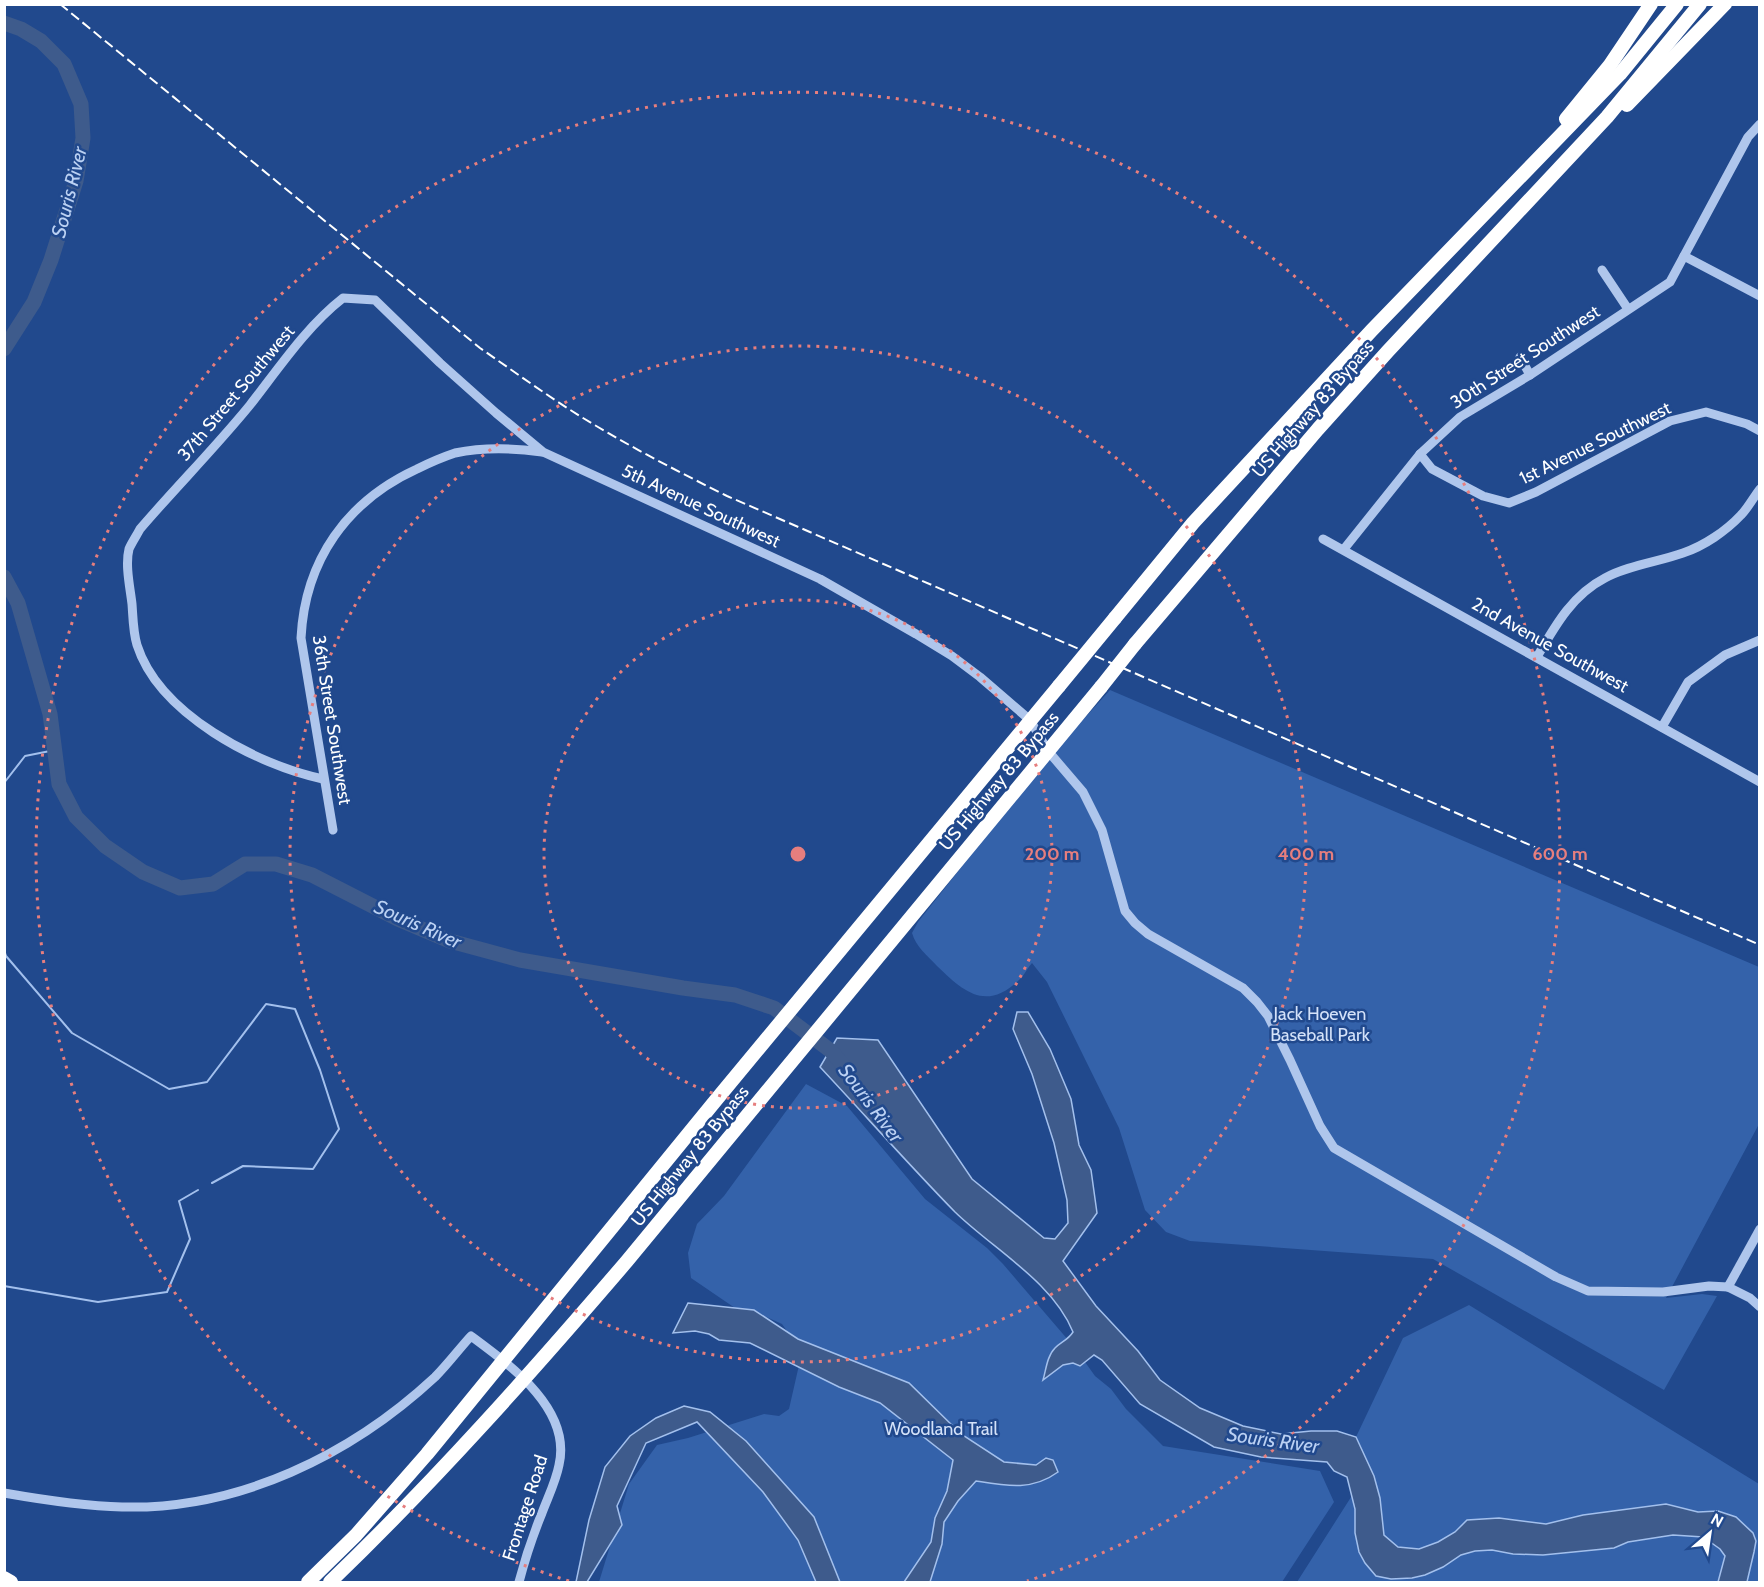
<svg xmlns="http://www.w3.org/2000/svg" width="1764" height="1587" font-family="Cabin,sans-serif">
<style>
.green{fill:#3462aa}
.water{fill:#3e5b8c;stroke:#a3c0ed;stroke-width:1.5}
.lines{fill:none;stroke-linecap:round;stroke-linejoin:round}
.stream{stroke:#a3c0ed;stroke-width:2}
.river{stroke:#3e5b8c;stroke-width:15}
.minor{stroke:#afc6ec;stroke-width:9}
.highway{stroke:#fff;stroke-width:14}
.rail{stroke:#fff;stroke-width:2;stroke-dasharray:10 4.5;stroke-linecap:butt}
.highway-bridge{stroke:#fff;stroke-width:14}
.ring{fill:none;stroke:#e67e7e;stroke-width:3;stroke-dasharray:3 6}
.labels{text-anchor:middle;stroke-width:5;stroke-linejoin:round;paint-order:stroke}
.street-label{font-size:18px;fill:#fff;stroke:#21498d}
.park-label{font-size:18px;fill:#d4e2f9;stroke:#21498d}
.water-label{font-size:20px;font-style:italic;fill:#bbd1f3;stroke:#21498d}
.centre{fill:#e67e7e;stroke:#21498d;stroke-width:3}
.ring-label{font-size:18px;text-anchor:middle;font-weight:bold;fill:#e67e7e;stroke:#21498d;stroke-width:5;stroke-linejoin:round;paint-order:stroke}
</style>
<rect width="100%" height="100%" fill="#21498d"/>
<g class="green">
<path d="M1110 690 1759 967V1124L1666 1298 1702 1294 1717 1296 1664 1390 1433 1259 1190 1241 1166 1232 1145 1210 1119 1128 1047 982 1032 963C1028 967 1025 974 1021 978 987 1012 965 993 937 966 927 955 916 947 912 933L918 922 1043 764Z"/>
<path d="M806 1084 847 1106 925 1199 987 1248 1003 1264 1075 1348 1095 1376 1111 1389 1126 1409 1163 1446 1320 1471 1334 1502 1282 1582H599L629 1484 657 1445 688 1438 764 1414 779 1416 789 1409 802 1352 782 1324 762 1315 735 1308 691 1278 688 1253 697 1224 724 1196Z"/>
<path d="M1469 1305 1759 1484V1582H1297L1353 1494 1356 1437 1403 1338Z"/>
</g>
<g class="water">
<path d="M1017 1012H1028L1050 1049 1071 1099 1079 1145 1091 1170 1097 1213 1063 1261 1096 1306 1138 1351 1160 1380 1200 1408 1243 1426 1281 1434 1311 1431H1337L1356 1437 1374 1476 1380 1498 1384 1535 1398 1547 1419 1549 1438 1542 1455 1532 1467 1520 1499 1518 1546 1524 1583 1515 1666 1504 1698 1512 1718 1511 1736 1517 1753 1533 1756 1541 1754 1552 1747 1582H1718L1725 1556 1720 1549 1703 1537 1673 1535 1628 1542 1614 1548 1543 1555 1513 1554 1492 1550 1475 1551 1461 1555 1443 1567 1425 1575 1412 1578 1391 1579 1376 1576 1365 1563 1359 1552 1355 1533V1509L1347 1477 1334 1471 1327 1462 1261 1457 1214 1447 1140 1404 1102 1360 1094 1355 1080 1366 1073 1363 1063 1365 1043 1380C1046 1370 1047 1356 1055 1348 1061 1342 1068 1340 1073 1332 1053 1282 993 1249 955 1212 909 1165 865 1115 820 1067L837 1038 878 1040 972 1179 1044 1238 1055 1239 1068 1223 1067 1200 1054 1143 1032 1074 1013 1029Z"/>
<path d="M688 1303 754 1310 798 1339 909 1383 961 1434 1004 1462 1036 1465 1046 1458 1053 1460 1058 1472C1032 1491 1007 1486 976 1481L958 1501 944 1522 942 1544 930 1582H904L931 1542 935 1518 947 1491 953 1460 880 1403 839 1387 750 1343 719 1340 709 1334 695 1331 673 1333Z"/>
<path d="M684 1406 710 1412 746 1441 814 1517 840 1582H816L798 1540 763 1492 697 1422 646 1443 617 1506 622 1525 587 1582H576L589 1520 605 1467 630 1436 656 1418Z"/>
</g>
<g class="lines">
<g class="stream">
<path d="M4 783 25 756 55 750"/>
<path d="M4 950 6 956 72 1033 169 1089 207 1082 266 1004 295 1009 320 1070 339 1129 313 1169 243 1166 212 1183"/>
<path d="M4 1286 98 1302 167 1292 190 1239 179 1201 198 1190"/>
</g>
<g class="river">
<path d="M4 23 21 29 41 41 64 64 81 104 83 138 76 181 51 260 34 302 4 349"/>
<path d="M4 577 18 603 50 714 59 784 76 817 105 846 143 872 180 888 213 884 245 864H276L312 875 398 919 450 941 520 960 683 988 735 995 774 1008 831 1051 844 1066"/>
</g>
<g class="minor">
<path d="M1684 256 1760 296"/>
<path d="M1602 270 1628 309"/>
<path d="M1520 357 1530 375"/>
<path d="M1420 454 1432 469 1483 496 1509 503 1536 492 1670 421 1706 412 1747 424 1760 431"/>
<path d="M1323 539 1760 782"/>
<path d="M1344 549 1420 454 1460 417 1530 375 1670 282 1748 137 1760 124"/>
<path d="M1537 657C1555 626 1572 595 1605 578 1629 565 1658 562 1683 553 1704 546 1726 531 1741 515 1748 508 1753 498 1760 489"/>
<path d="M1662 727 1688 682 1725 655 1760 640"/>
<path d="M323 779C257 765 159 714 137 645 133 632 133 617 132 604 130 587 125 565 129 549 132 542 137 535 140 529 176 487 215 448 250 405 279 368 306 327 343 298L375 300 440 363 496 413 543 452 820 579 916 634 952 656 980 677 1030 720 1048 751 1083 792 1102 830 1125 911 1135 923 1148 934 1243 988 1257 1002 1268 1016 1290 1060 1320 1126 1334 1148 1556 1277 1588 1291 1663 1292 1709 1286 1728 1287 1750 1298 1760 1307"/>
<path d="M333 830 301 638C305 560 347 501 417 469 429 463 443 457 455 453 484 447 514 448 542 452"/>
<path d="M1728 1287 1760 1229"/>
<path d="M4 1493C44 1500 82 1506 122 1507 239 1510 351 1455 435 1377 448 1364 459 1349 471 1336 510 1365 572 1409 559 1465 556 1481 548 1497 542 1513 533 1535 525 1559 519 1582"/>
</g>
<g class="highway">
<path d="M1627 105 1725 4"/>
<path d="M1566 119 1610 65 1651 4"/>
<path d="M1115 618 1193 523 1372 330 1620 74 1677 4"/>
<path d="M1135 644 1318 429 1388 351 1607 117 1700 4"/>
<path d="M4 1578 11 1582"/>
<path d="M308 1582 356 1535 427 1454 716 1100 1059 686"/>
<path d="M330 1582C435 1481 532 1372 627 1261L1101 687"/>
</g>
<path class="rail" d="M60 4 480 348C519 375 557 403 598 427 640 452 683 474 727 496L1760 945"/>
<g class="highway-bridge">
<path d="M1059 686 1115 618"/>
<path d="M1101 687 1135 644"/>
</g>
</g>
<g class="ring">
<circle cx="798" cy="854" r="254"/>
<circle cx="798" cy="854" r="508"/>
<path d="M569 1581A762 762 0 1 1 1027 1581"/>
</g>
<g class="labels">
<g class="street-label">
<text transform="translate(1525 357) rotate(-33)" y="6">30th Street Southwest</text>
<text transform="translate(236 393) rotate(-50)" y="6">37th Street Southwest</text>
<text transform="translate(1313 409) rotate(-49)" y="6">US Highway 83 Bypass</text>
<text transform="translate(1595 443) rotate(-26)" y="6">1st Avenue Southwest</text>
<text transform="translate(701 506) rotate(25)" y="6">5th Avenue Southwest</text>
<text transform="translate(1550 645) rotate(29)" y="6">2nd Avenue Southwest</text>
<text transform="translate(332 720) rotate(81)" y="6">36th Street Southwest</text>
<text transform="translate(999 781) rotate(-50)" y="6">US Highway 83 Bypass</text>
<text transform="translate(690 1156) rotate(-51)" y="6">US Highway 83 Bypass</text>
<text transform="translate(525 1508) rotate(-72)" y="6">Frontage Road</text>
</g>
<g class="park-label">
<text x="1320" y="1020">Jack Hoeven<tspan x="1320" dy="21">Baseball Park</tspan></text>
<text x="941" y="1435">Woodland Trail</text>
</g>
<g class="water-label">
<text transform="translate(69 192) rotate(-76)" y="7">Souris River</text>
<text transform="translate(418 924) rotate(24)" y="7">Souris River</text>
<text transform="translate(871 1103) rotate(53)" y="7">Souris River</text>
<text transform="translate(1273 1440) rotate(8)" y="7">Souris River</text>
</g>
</g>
<circle cx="798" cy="854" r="9" class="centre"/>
<g class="ring-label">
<text x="1052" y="860">200 m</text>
<text x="1306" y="860">400 m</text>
<text x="1560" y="860">600 m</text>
</g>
<rect width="1764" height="1587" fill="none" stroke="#ffffff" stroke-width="12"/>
<g transform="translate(1710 1533) rotate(29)" stroke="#21498d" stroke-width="4.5" paint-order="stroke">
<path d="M0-4.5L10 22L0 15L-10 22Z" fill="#ffffff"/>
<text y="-9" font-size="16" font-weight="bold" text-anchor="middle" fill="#ffffff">N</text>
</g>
</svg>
